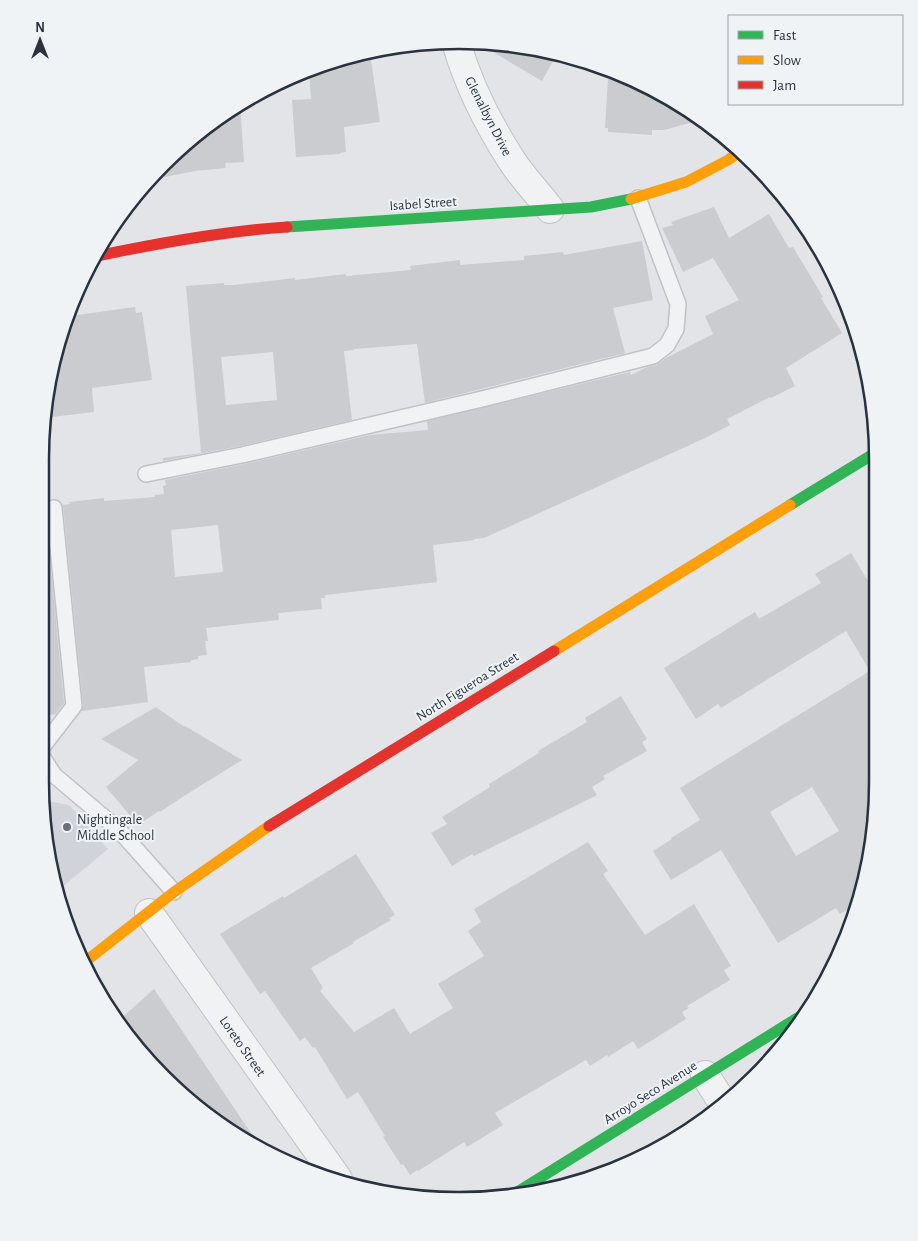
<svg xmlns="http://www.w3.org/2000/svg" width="918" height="1241" font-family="'Alegreya Sans',sans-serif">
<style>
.built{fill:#d0d4da}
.building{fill:#cacccf;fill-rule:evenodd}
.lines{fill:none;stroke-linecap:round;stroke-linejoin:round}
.lane-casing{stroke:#c0c2c5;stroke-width:18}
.street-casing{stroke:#c0c2c5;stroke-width:30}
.lane{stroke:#f1f2f4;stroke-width:15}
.street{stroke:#f1f2f4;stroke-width:28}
.fast{stroke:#30b455;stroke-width:11}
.slow{stroke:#ff9f0a;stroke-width:11}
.jam{stroke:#e5322d;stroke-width:11}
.poi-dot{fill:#6a717a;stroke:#f0f3f6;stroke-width:2}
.labels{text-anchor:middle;stroke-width:4;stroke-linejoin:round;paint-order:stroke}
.street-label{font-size:14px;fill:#293340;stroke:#f0f3f6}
.poi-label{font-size:14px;fill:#293340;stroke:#f0f3f6;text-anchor:start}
.rim{fill:none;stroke:#293340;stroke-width:2.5}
</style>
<rect width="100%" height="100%" fill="#e2e4e7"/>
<path class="built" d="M41 790 52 802 69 805 108 849 55 893Z"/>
<g class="building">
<path d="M476 42 513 44 557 54 542 81Z"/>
<path d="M371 60 380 122 344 127 346 152 340 153V154L296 157 292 100 311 99 309 71 341 69 340 65Z"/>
<path d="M611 70 668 96 701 120 664 130H652V135L608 132V128H605L608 79H610Z"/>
<path d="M240 104 244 162 225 163 226 168 195 171 155 179 204 127Z"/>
<path d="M714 207 729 238 769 214 789 248 793 247 823 297 821 298 842 333 786 368 795 386 771 398 770 397 727 419 730 425 703 439 484 538 474 539 475 540 433 545 437 582 325 595V598H321L322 609 278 613 279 620 206 628 208 641H205L207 655 198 656V659L191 660V662L144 667 148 702 82 711 83 705 63 505 70 504 69 502 104 498V501L155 497V495L164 494 163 486 166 485 165 480 244 464 370 435 428 430 427 421 630 372 631 375 647 367 656 365 666 358 713 334 705 316 739 300 713 258 683 272 662 228 673 225 671 222ZM218 525 223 572 175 577 171 530Z"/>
<path d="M642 241 653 300 613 308 625 353 425 403 417 344 354 349V350L344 351 352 420 240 446 163 461V458L201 453 186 286 224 283V285H234L295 278V280L346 274V276L411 270 410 266 460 260V265L524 260V256L563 252 564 255ZM273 352 277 400 226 405 221 357Z"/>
<path d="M135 307 136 313 142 312 152 380 92 388 94 412 43 418 54 351 70 316Z"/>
<path d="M45 507 64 703 56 714 40 716 41 508Z"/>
<path d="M851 553 876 594 877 810 859 903 840 914 836 908 778 943 721 850 671 880 653 851 672 839 671 838 700 820 680 788 870 671 846 631 721 708 718 704 696 719 664 668 755 612 759 619 821 583 815 574ZM812 787 839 831 796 856 770 812Z"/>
<path d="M621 696 647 739 642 742 647 751 603 776 605 779 592 787 597 795 474 856 472 854 452 866 431 833 447 824 442 817 490 787 489 784 539 753 538 751 587 722 585 718Z"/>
<path d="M156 707 183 726H185L242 760 184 796 160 812 159 811 138 825 106 787 138 760 101 739Z"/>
<path d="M588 842 608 871 603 874 645 935 694 904 731 966 724 970 730 980 687 1006 689 1008 682 1012 686 1019 638 1049 633 1041 608 1057 607 1055 590 1066 586 1060 495 1113 503 1125 467 1147 464 1142 418 1171 417 1170 410 1175 403 1164 401 1165 383 1137 385 1136 358 1092 347 1099 315 1047 313 1048 305 1037 300 1041 265 991 260 994 220 934 283 896 284 898 356 854 395 915 389 918 391 920 353 942 354 943 311 968 323 988 320 991 354 1032 394 1008 410 1034 453 1008 438 984 484 956 468 931 481 922 474 909Z"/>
<path d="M154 989 261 1148V1149L183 1097 117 1022Z"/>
</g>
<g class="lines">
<defs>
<g id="lane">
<path d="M146 474 242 455 482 399 653 356 667 345 676 329 678 304 638 198"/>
<path d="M40 750 74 706 54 508"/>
<path d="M40 753 54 775 119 830 174 892"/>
</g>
<g id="street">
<path d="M456 42C468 84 488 124 512 161 523 178 538 193 550 209"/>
<path d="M149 913 338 1179"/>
<path d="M705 1075 724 1105"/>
</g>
</defs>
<use href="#lane" class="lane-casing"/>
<use href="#street" class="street-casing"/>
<use href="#lane" class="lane"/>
<use href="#street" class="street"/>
<g class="fast">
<path d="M287 227 591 207 631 199"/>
<path d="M790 505 875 453"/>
<path d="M509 1197 807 1012"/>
</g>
<g class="slow">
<path d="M631 199 686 182 728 160 741 151"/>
<path d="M554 651 790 505"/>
<path d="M86 961 174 892 269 826"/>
</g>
<g class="jam">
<path d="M97 256C159 243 223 231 287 227"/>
<path d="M269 826 554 651"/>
</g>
</g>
<circle class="poi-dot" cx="67" cy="827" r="5"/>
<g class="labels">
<g class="street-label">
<text transform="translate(489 116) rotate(63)" y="5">Glenalbyn Drive</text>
<text transform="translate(423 203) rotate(-4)" y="5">Isabel Street</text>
<text transform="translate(467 686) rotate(-32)" y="5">North Figueroa Street</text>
<text transform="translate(243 1046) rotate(55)" y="5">Loreto Street</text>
<text transform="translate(650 1092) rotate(-32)" y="5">Arroyo Seco Avenue</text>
</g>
<g class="poi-label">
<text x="77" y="824">Nightingale<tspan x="77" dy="16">Middle School</tspan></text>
</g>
</g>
<path d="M0 0H918V1241H0ZM459 49H459A410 410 0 0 1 869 459V782A410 410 0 0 1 459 1192H459A410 410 0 0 1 49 782V459A410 410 0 0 1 459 49Z" fill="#f0f3f6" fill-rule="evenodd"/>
<path class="rim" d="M459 49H459A410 410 0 0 1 869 459V782A410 410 0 0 1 459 1192H459A410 410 0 0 1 49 782V459A410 410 0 0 1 459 49Z"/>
<rect x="728" y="15" width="175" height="90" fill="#f0f3f6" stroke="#a0a6ad"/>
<rect x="738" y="31" width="25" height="8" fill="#30b455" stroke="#a0a6ad"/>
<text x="773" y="40" font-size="15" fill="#293340">Fast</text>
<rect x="738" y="56" width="25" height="8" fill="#ff9f0a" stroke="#a0a6ad"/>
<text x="773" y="65" font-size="15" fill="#293340">Slow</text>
<rect x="738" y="81" width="25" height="8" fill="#e5322d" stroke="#a0a6ad"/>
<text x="773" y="90" font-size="15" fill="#293340">Jam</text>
<g transform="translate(40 40)" stroke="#f0f3f6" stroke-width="4" paint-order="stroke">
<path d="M0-4L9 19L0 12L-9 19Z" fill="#293340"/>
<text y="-8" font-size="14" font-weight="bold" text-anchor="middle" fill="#293340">N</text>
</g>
</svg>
